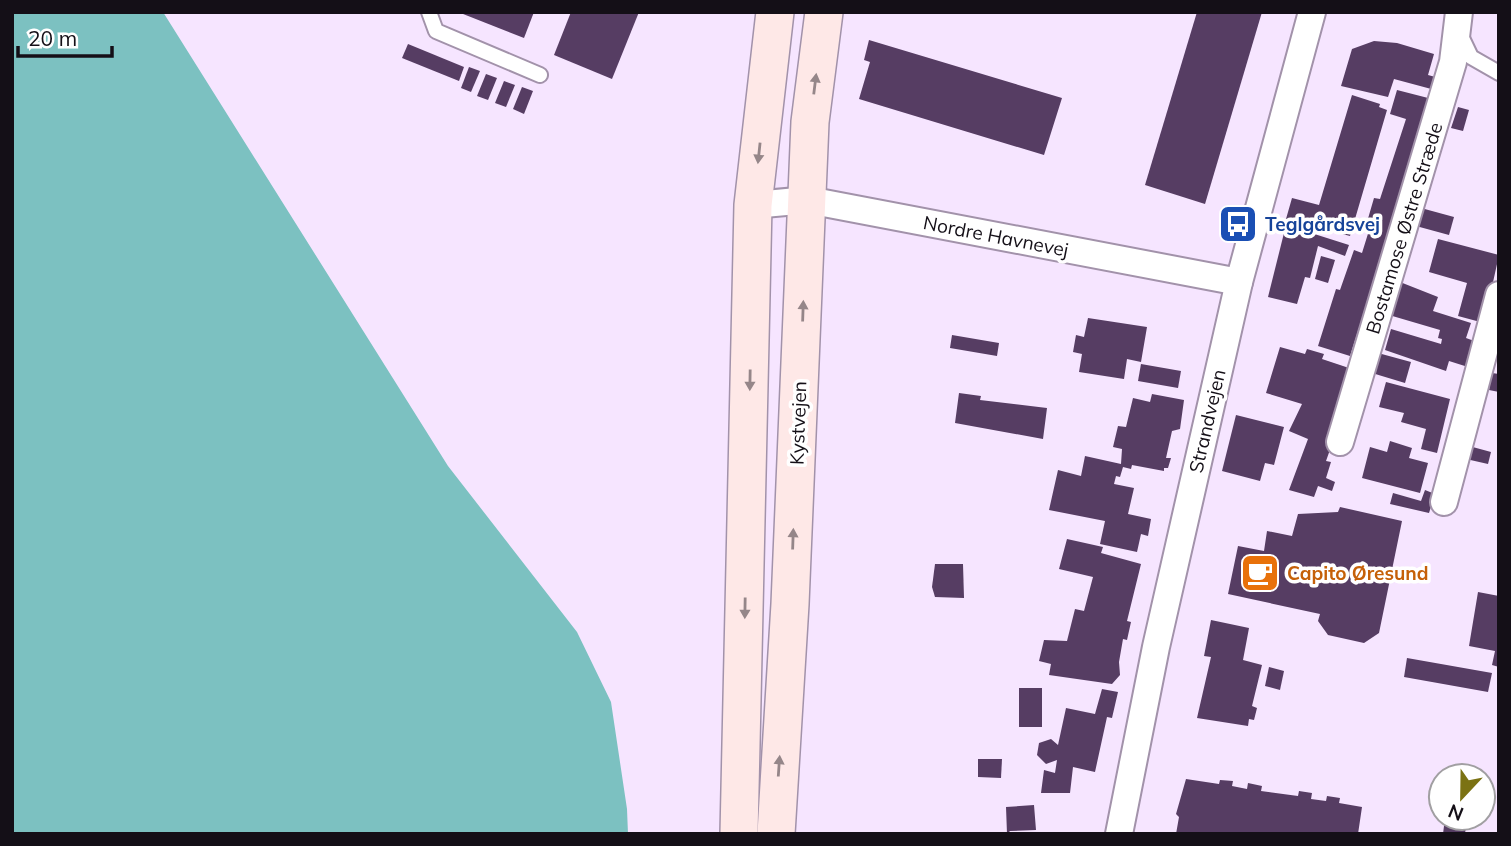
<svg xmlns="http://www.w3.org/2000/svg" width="1511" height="846" font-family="Mulish,sans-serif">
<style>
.water{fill:#7cc1c1}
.building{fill:#563d63}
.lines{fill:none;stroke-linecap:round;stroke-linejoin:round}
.service-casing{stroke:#a292aa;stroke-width:18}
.minor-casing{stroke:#a292aa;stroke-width:30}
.secondary-casing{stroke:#a292aa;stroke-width:40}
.service{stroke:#fff;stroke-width:14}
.minor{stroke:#fff;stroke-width:26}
.secondary{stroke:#fee8e7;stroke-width:37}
.oneway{fill:#958689}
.labels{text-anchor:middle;stroke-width:7;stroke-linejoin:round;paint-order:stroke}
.transit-label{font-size:19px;font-weight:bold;fill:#164399;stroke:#fff;text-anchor:start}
.street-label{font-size:19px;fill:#140f17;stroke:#fff}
.food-label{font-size:19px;font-weight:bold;fill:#c56008;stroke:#fff;text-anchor:start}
</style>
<rect width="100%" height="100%" fill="#f6e5ff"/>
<path class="water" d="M12 12H163L448 466 577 632 611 702 627 809 628 834H12Z"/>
<g class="building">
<path d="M458 12H534L524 38Z"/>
<path d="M571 12H639L612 79 554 55Z"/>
<path d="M1197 12H1262L1205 204 1145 185Z"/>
<path d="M869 40 1062 98 1044 155 859 99 870 62 864 60Z"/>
<path d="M1374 41 1397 43 1434 54 1428 75 1439 78 1435 90 1394 79 1388 97 1341 86 1352 49Z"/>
<path d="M408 44 464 67 459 81 402 58Z"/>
<path d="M469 67 480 71 471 92 461 88Z"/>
<path d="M486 74 497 78 488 100 477 96Z"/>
<path d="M504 81 515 85 506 107 495 103Z"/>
<path d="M522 87 533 91 524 114 513 109Z"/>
<path d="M1397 90 1432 99 1350 356 1318 346 1336 289 1340 290 1354 250 1362 253 1371 224 1367 222 1374 198 1380 199 1406 119 1390 114Z"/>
<path d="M1352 95 1380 104 1379 107 1387 110 1350 236 1286 219 1292 198 1319 205Z"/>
<path d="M1458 107 1469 110 1463 131 1451 128Z"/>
<path d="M1421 208 1454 217 1449 235 1416 226Z"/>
<path d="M1286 225 1349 245 1345 256 1318 246 1310 278 1305 277 1297 304 1268 297Z"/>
<path d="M1438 239 1499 255 1484 323 1458 316 1467 283 1429 272Z"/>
<path d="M1321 256 1335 260 1328 283 1315 279Z"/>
<path d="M1400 282 1438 297 1433 311 1471 323 1466 338 1477 342 1468 367 1449 361 1446 371 1385 350 1391 329 1441 344 1442 339 1438 338 1440 330 1389 315Z"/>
<path d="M1088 318 1147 327 1141 362 1127 359 1124 379 1079 372 1082 354 1073 352 1076 335 1084 337Z"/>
<path d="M952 335 999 343 997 356 950 348Z"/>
<path d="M1280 347 1305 354 1307 349 1324 354 1322 359 1349 368 1343 413 1326 461 1331 462 1326 478 1335 482 1332 491 1318 486 1314 497 1289 490 1308 439 1289 431 1302 404 1266 393Z"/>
<path d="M1378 353 1411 362 1405 383 1372 373Z"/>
<path d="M1141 364 1181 371 1178 388 1138 381Z"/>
<path d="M1492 373 1499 374V392L1489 390Z"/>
<path d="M1386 382 1450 399 1437 453 1421 449 1426 429 1401 422 1404 413 1379 407Z"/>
<path d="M959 393 981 396 980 400 1047 408 1043 439 955 423Z"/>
<path d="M1152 394 1184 400 1180 429 1172 431 1166 458H1171L1168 468H1164V471L1132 465 1131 469 1123 467 1120 477 1116 476 1114 484 1134 488 1128 514 1151 519 1148 536 1141 534 1137 552 1100 544 1105 521 1049 510 1058 470 1081 476 1085 456 1121 464 1122 449 1113 447 1118 426 1126 427 1133 398 1150 402Z"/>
<path d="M1236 415 1284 427 1274 465 1265 463 1260 481 1222 471Z"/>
<path d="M1390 441 1412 448 1409 458 1428 463 1420 493 1362 478 1370 447 1387 452Z"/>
<path d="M1469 446 1491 452 1488 464 1466 459Z"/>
<path d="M1425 490 1435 494 1429 513 1390 504 1393 493 1421 501Z"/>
<path d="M1340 507 1402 521 1379 633 1364 643 1328 635 1318 621 1320 614 1228 594 1238 546 1264 551 1267 531 1292 536 1298 514 1338 512Z"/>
<path d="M1067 539 1103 547 1101 553 1141 564 1127 621 1131 622 1127 640 1123 639 1119 662 1120 675 1112 684 1049 675 1051 664 1039 661 1044 640 1067 641 1075 609 1084 611 1093 577 1059 569Z"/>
<path d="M935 564H963L964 598 935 597 932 587Z"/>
<path d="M1478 592 1499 596V667L1492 665 1495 651 1469 646Z"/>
<path d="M1211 620 1249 628 1243 660 1262 665 1252 706 1257 708 1254 720 1249 719 1248 726 1197 718 1211 657 1204 656Z"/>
<path d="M1407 658 1492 673 1488 692 1404 677Z"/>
<path d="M1269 667 1284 671 1280 690 1265 686Z"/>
<rect x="1019" y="688" width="23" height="39"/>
<path d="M1102 689 1118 692 1112 718 1107 717 1095 772 1073 767 1070 793H1041L1044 770 1055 773 1057 760 1046 764 1037 755 1039 743 1051 739 1058 745 1066 708 1095 714Z"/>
<path d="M978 759H1002L1001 778 978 777Z"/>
<path d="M1186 779 1219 784 1220 780 1233 781 1232 786 1247 789 1248 783 1262 786 1261 791 1298 796 1299 791 1312 793 1311 799 1326 801 1327 796 1340 798 1339 803 1362 807 1358 834H1176L1179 817 1176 814Z"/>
<path d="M1034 805 1036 830 1010 831 1007 834 1006 807Z"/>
<path d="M1445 818H1467L1465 834H1443Z"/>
</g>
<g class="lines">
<defs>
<g id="service">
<path d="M429 12 436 31 540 75"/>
<path d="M1460 34 1471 57 1499 73"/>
</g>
<g id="minor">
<path d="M753 205 808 200 1239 282"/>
<path d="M1340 442 1453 62 1459 12"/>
<path d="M1444 502 1499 295"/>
<path d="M1119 834 1156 647 1239 282 1312 12"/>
</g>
<g id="secondary">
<path d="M739 834 753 205 775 12"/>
<path d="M776 834 790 604 810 122 824 12"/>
</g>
</defs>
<use href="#service" class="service-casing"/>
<use href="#minor" class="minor-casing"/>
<use href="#secondary" class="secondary-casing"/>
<use href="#service" class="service"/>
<use href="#minor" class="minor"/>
<use href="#secondary" class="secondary"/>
</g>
<defs><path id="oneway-solid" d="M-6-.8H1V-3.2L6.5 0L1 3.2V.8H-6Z" transform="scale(1.75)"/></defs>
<g class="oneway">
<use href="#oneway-solid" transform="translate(815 84) rotate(-83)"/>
<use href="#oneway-solid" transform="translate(759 153) rotate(96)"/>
<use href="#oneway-solid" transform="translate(803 311) rotate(-88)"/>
<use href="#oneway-solid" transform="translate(750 380) rotate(91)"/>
<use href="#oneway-solid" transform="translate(793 539) rotate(-88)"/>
<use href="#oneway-solid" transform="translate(745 608) rotate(91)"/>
<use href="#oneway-solid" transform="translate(779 766) rotate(-86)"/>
</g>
<defs>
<symbol id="bus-square" viewBox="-11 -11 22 22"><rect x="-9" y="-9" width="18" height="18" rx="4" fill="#1a4fb4" stroke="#fff"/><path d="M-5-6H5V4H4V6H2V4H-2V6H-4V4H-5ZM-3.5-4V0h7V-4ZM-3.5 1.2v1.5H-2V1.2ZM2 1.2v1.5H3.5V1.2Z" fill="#fff"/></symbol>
<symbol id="cafe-square" viewBox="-11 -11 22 22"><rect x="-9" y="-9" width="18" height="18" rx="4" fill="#e8710a" stroke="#fff"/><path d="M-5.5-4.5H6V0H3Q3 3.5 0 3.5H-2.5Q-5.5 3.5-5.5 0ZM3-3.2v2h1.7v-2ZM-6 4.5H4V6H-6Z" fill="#fff"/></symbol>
</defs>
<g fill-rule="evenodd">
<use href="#bus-square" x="1216" y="202" width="44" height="44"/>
<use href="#cafe-square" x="1238" y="551" width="44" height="44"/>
</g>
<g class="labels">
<g class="transit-label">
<text x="1265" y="231">Teglgårdsvej</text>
</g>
<g class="street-label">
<text transform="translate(1404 228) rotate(-73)" y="7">Bostamose Østre Stræde</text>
<text transform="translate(996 236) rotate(11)" y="7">Nordre Havnevej</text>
<text transform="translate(1207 421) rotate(-77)" y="7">Strandvejen</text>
<text transform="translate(798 423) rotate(-88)" y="7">Kystvejen</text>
</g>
<g class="food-label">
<text x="1287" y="580">Capito Øresund</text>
</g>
</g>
<rect width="1511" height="846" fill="none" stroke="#140f17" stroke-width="28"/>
<g transform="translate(1462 797) rotate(202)"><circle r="33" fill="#ffffff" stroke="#a19fa2" stroke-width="2"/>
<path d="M0-5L12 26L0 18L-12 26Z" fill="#7b7213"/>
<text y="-10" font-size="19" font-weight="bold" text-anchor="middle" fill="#140f17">N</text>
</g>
<path d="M18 46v10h94v-10" fill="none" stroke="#140f17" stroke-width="3.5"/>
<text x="28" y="46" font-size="21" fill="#140f17" stroke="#ffffff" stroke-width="5" paint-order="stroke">20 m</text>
</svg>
